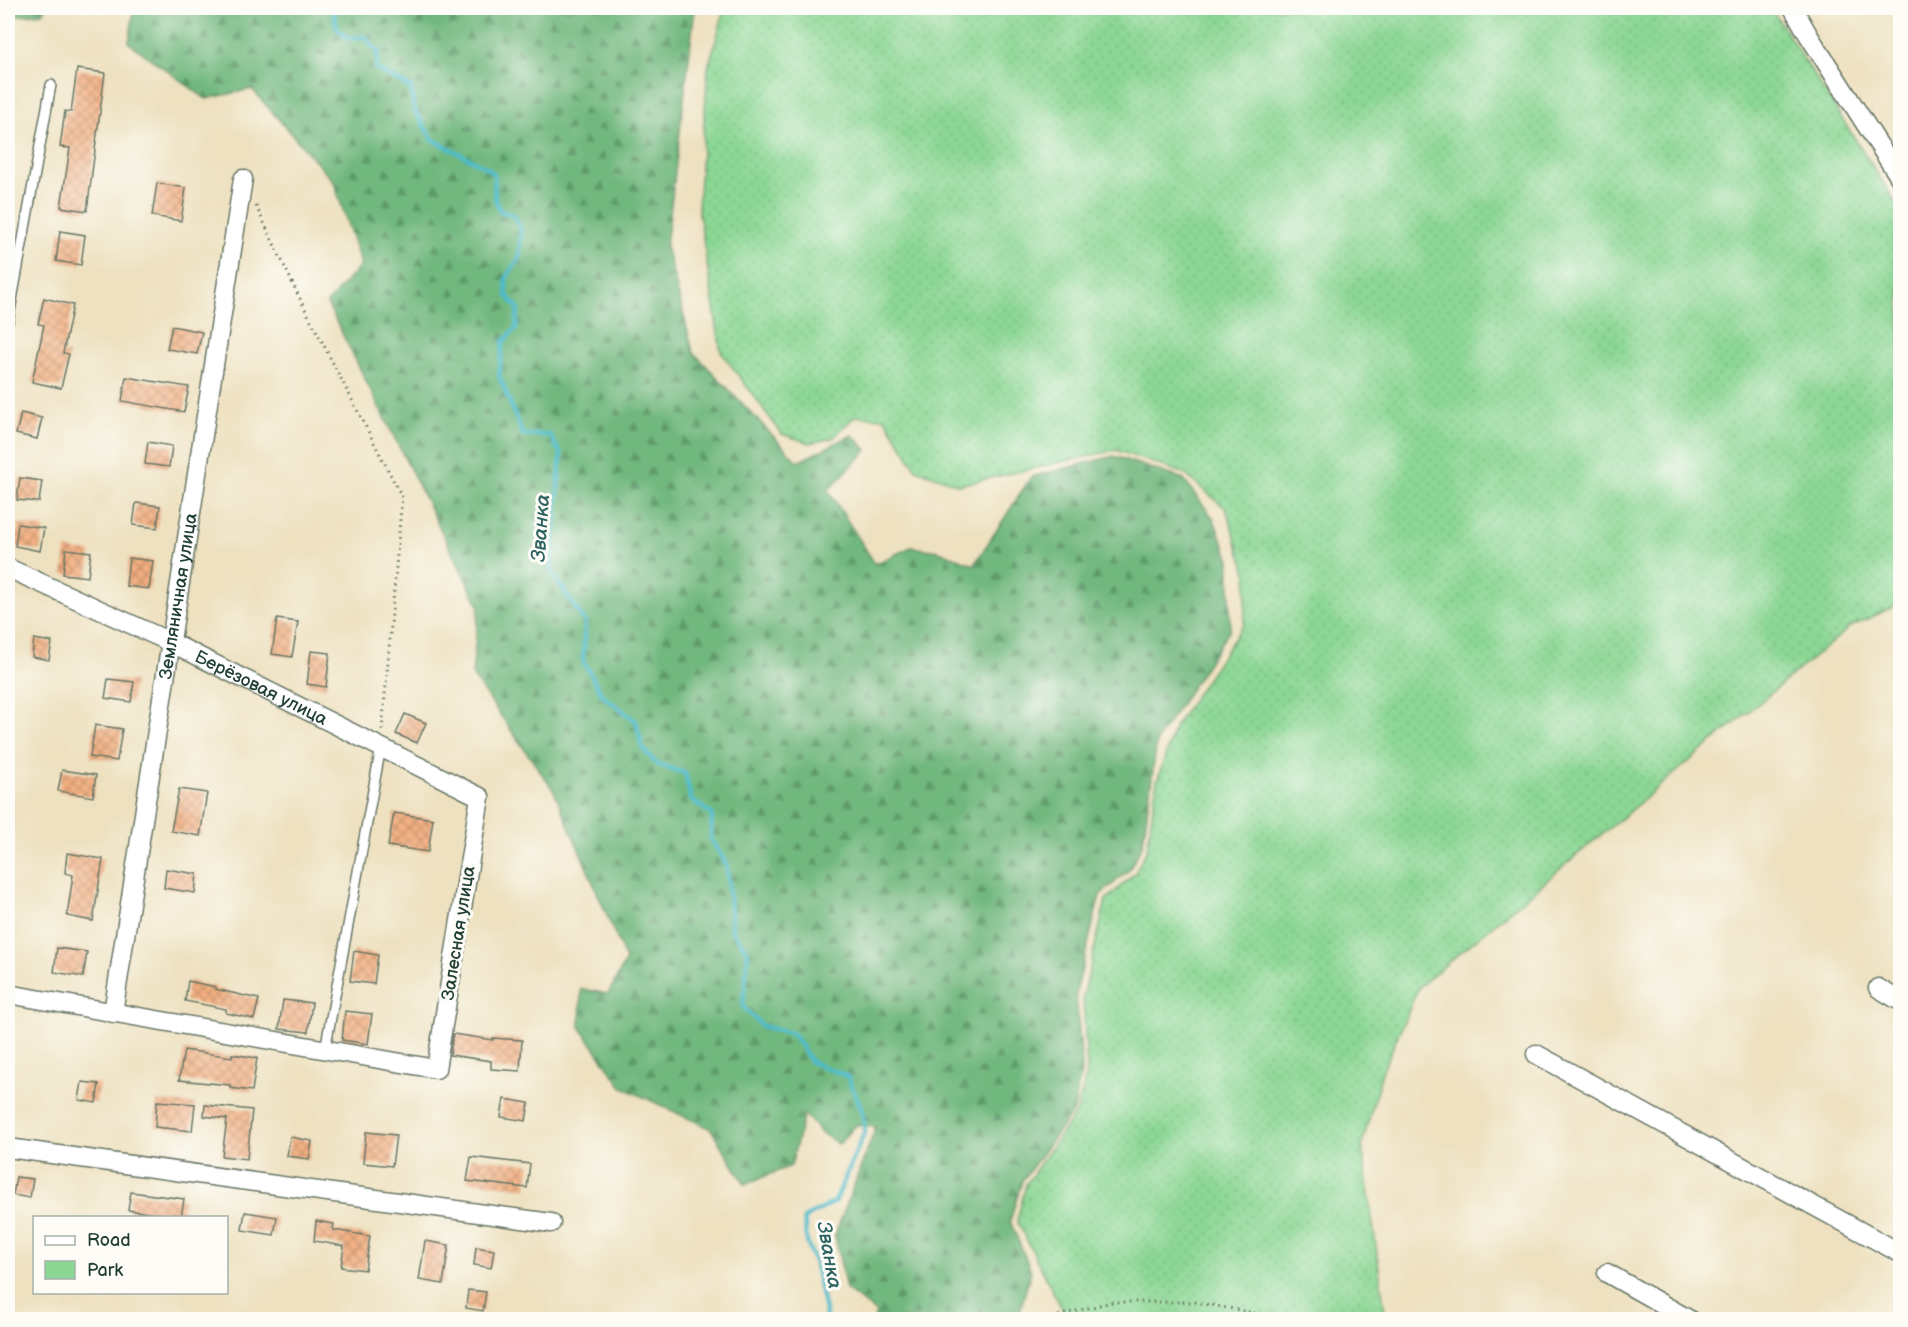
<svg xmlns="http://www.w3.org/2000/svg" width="1908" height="1327" font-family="'Balsamiq Sans',sans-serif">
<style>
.green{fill:url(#green-dots);stroke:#568a64;stroke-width:1.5}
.forest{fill:url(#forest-firs);stroke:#487a59;stroke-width:1.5}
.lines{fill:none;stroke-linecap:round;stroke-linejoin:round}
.stream{stroke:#4ebbc9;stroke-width:4.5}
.building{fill:url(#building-cross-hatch)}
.service-casing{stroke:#677665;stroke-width:12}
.minor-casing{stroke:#677665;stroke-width:21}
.path{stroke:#677665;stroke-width:3;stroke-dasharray:1.5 4.5;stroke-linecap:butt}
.service{stroke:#fff;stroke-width:9}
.minor{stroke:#fff;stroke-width:18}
.labels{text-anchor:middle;stroke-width:6;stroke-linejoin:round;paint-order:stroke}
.street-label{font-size:18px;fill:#1f3d34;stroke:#fdfcf7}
.water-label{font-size:20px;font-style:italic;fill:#2d6361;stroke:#fdfcf7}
</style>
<defs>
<pattern id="green-dots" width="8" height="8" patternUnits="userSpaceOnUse" patternTransform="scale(1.5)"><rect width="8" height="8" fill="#8cd794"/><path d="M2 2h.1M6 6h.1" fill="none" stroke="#78b980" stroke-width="1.8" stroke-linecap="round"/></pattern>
<pattern id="forest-firs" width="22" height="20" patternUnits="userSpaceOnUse" patternTransform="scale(1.5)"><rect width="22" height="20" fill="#71b87e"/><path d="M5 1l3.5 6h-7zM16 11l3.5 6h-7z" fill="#5c9768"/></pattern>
<pattern id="building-cross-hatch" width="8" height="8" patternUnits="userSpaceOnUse" patternTransform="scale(1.5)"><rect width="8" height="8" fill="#f3af80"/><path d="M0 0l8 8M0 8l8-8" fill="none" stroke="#c4906a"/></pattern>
</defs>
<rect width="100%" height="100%" fill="#fdfcf7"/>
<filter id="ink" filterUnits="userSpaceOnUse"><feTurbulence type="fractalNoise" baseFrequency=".0167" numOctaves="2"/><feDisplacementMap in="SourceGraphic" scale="12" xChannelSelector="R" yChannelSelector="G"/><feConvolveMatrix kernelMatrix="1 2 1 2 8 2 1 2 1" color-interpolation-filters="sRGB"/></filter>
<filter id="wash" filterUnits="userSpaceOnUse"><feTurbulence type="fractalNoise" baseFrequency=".008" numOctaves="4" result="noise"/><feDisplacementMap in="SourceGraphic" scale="24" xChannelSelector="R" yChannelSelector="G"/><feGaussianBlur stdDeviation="1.35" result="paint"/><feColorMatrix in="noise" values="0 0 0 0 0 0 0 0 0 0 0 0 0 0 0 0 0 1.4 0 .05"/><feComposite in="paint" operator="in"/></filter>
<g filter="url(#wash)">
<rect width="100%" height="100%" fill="#eee1c0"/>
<path class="green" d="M725 8H1771L1900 209V604L1850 627 1419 987 1382 1072 1362 1145 1386 1319H1067L1017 1221 1026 1184 1077 1111 1087 1072 1083 997 1106 900 1135 873 1147 849 1157 781 1175 726 1244 624 1247 575 1226 509 1185 474 1116 450 959 485 916 469 885 418 855 416 833 438 810 443 782 434 721 352 698 207 708 68Z"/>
<g class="forest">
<path d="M8 8H46L43 13 8 17Z"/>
<path d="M134 8H695L666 246 693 352 798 462 852 435 867 450 828 490 875 564 911 547 939 551 974 565 1031 477 1114 456 1183 479 1213 518 1230 560V629L1157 740 1143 843 1129 870 1100 895 1076 993 1082 1067 1074 1110 1022 1181 1010 1221 1031 1271 1020 1311 1038 1319H874L876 1313 846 1289 835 1235 876 1127 856 1125 839 1144 821 1133 804 1114 791 1166 745 1184 711 1129 622 1087 580 1027 581 989 608 994 626 960 554 791 472 675 479 606 327 303 361 265 334 182 252 89 206 99 129 43Z"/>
</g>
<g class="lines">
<path class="stream" d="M333 8 337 28 347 38 365 37 378 52 376 69 411 88 414 109 432 139 487 168 494 174 495 199 500 211 514 215 521 231 519 258 506 278 507 296 518 308 516 328 503 342 499 376 523 435H550L561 455 551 571 585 622 583 661 603 696 636 721 642 747 656 764 685 773 691 800 712 814 711 839 727 865 732 930 748 952 743 1007 762 1026 793 1034 811 1062 847 1076 862 1110 865 1131 835 1202 804 1218 807 1242 815 1264 827 1320"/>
</g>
<g id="blocks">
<g class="building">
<path d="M77 69 105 73 87 211 61 207 70 148 60 147 65 111 71 112Z"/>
<path d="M157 183 186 188 181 221 152 216Z"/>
<path d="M60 231 85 235 81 265 56 261Z"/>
<path d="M44 298 73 305 63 353 69 354 61 388 32 382 44 325 38 324Z"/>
<path d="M172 326 202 332 197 354 167 349Z"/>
<path d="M126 377 189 387 184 412 122 401Z"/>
<path d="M21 413 42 418 37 439 16 434Z"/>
<path d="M148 442 172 446 169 467 145 464Z"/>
<path d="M20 478 42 481 39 502 17 500Z"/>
<path d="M136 503 160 506 157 528 133 525Z"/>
<path d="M18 524 44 528 40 551 15 546Z"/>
<path d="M66 549 91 552 88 577 63 574Z"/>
<path d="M129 558 153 561 149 589 126 586Z"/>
<path d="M277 619 298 622 292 657 272 654Z"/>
<path d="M34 639 52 642 49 660 32 657Z"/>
<path d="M311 651 330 653 326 687 307 684Z"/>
<path d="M108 679 134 682 131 702 105 698Z"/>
<path d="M405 714 426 723 417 743 396 734Z"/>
<path d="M95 725 122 729 117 761 90 757Z"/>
<path d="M62 770 96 775 93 797 58 791Z"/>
<path d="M179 789 207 793 200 836 171 831Z"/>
<path d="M394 813 433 819 428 852 388 846Z"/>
<path d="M67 853 103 859 93 921 67 916 73 875 65 873Z"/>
<path d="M166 869 197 874 195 893 164 888Z"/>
<path d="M57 948 87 952 83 977 54 972Z"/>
<path d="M354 951 378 955 374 984 350 981Z"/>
<path d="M188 981 216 987 215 989 259 999 254 1019 226 1013V1009L185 1001Z"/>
<path d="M283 1000 312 1003 308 1032 279 1029Z"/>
<path d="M345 1011 372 1014 368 1044 342 1040Z"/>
<path d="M453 1034 493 1040V1038L522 1040 520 1071 491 1069V1061L450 1055Z"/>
<path d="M184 1050 232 1057V1054L257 1058 252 1091 230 1088V1085L179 1080Z"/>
<path d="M82 1082 99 1084 96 1103 79 1100Z"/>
<path d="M504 1099 529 1103 526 1121 501 1117Z"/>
<path d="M157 1101 195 1104 192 1131 155 1127Z"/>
<path d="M205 1105 252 1110 247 1159 222 1156 227 1119 204 1116Z"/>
<path d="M366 1132 396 1135 392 1166 363 1163Z"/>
<path d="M290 1137 312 1141 309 1159 287 1156Z"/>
<path d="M471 1157 530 1164 527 1188 467 1181Z"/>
<path d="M16 1177 33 1179 30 1198 13 1195Z"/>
<path d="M131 1192 184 1199 181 1218 128 1210Z"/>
<path d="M245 1212 277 1217 274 1235 242 1230Z"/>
<path d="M316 1221 334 1224 333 1230 370 1236 365 1270 341 1267 344 1246 314 1241Z"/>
<path d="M425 1241 449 1245 443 1284 419 1280Z"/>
<path d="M476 1247 494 1250 491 1268 474 1265Z"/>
<path d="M468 1290 486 1292 483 1311 466 1308Z"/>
</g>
</g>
</g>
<g filter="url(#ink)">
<use href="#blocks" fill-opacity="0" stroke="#677665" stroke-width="1.5"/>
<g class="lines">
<defs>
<g id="service">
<path d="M8 322 51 85"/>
<path d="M325 1050 381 747"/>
</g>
<g id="minor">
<path d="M1793 8 1809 36 1900 178"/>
<path id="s1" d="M8 568 170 642 480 797 436 1069 8 994"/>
<path d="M1878 988 1900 1001"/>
<path id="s2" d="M113 1013 243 179"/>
<path d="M1536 1054 1900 1253"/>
<path d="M8 1148 551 1223"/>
<path d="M1607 1273 1690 1320"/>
</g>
</defs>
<use href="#service" class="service-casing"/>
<use href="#minor" class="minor-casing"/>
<g class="path">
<path d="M256 206 302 303 402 497 382 731"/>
<path d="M1041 1320 1112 1302H1195L1292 1320"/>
</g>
<use href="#service" class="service"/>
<use href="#minor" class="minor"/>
</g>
</g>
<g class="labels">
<g class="street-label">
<text dy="6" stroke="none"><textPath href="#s2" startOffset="422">Земляничная улица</textPath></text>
<text dy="6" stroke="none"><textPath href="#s1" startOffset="280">Берёзовая улица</textPath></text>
<text transform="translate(458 933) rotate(-81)" y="6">Залесная улица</text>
</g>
<g class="water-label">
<text transform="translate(540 528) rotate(-86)" y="7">Званка</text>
<text transform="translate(830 1255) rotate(80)" y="7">Званка</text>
</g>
</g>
<rect width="1908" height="1327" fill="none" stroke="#fdfcf7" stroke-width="30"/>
<rect x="33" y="1216" width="195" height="78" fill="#fdfcf7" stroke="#a4b0a9" stroke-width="1.5"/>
<rect x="45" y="1236" width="30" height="9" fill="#ffffff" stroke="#a4b0a9" stroke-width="1.5"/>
<text x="87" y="1246" font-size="18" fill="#1f3d34">Road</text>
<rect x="45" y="1261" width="30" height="18" fill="#8cd794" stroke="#a4b0a9" stroke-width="1.5"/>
<text x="87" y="1276" font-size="18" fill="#1f3d34">Park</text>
</svg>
